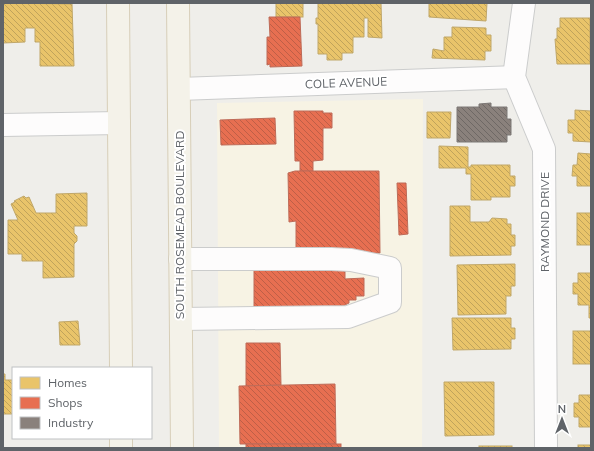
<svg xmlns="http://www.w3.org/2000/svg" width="594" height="451" font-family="Mulish,sans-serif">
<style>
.commercial{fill:#f7f3e4}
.homes{fill:url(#homes-back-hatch);stroke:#c0a769}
.shops{fill:url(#shops-back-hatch);stroke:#be6b58}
.industry{fill:url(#industry-back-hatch);stroke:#7d7876}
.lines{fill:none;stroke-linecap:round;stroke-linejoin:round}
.minor-casing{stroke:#cbcccc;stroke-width:24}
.major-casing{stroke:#d7ceb8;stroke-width:24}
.minor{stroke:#fdfcfc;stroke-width:22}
.major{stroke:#f4f2e9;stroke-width:22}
.labels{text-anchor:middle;stroke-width:4;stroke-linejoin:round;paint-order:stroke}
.street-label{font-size:12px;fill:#5f6368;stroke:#fff}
</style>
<defs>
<pattern id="homes-back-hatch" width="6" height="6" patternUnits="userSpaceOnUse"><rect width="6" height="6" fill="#e9c46a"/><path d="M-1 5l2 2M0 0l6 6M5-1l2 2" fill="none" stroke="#c0a35b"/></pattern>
<pattern id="shops-back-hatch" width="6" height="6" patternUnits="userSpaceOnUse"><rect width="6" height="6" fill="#e76f51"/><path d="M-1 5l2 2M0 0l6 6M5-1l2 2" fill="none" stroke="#be5f47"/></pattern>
<pattern id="industry-back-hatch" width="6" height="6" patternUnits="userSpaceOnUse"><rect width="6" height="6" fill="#8a817c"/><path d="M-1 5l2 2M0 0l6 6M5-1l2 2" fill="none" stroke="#6e6865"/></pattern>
</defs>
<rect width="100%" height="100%" fill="#efeeea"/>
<path class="commercial" d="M423 99 422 448H219L217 103Z"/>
<g class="homes">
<path d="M3 3 72 4 74 66H40V42H35V28H25V42L3 43Z"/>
<rect x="276" y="3" width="27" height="14"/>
<path d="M318 3H381L382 38 368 37V18H364V37H353V53H342V60H327V54H318V24H316V18H318Z"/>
<path d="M429 3H487L486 21 429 17Z"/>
<path d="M560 18H590V64H557L555 39H557V28H560Z"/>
<path d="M452 27 486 28V35H491V51H485V60L432 58 433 49 444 51V37H452Z"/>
<path d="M575 110 591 111V142L573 141V133H568V120H575Z"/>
<path d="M427 112H451L450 138H427Z"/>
<path d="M439 146 468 147V167H471V165H510V176H515V186H510V197H491V200H471V174H466V168H439Z"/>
<path d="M578 153 591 154V186H577V176H572L573 165H577Z"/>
<path d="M87 193V226H74V233L77 236V241L74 244V277L43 278V261H22V254H8V220H18L11 204 15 202 14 201 24 196 26 198 29 197 36 213H56V194Z"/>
<path d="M450 206H470V222H489L492 218 507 219V224H511V235H515V246H511V255L450 256Z"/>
<rect x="577" y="213" width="14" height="32"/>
<path d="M515 264V286H511V296H506V314L458 315 457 265Z"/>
<path d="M578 273H591V318H589V305H578V294H573V283H578Z"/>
<path d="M452 318H511V328H515V339H511V349L453 350Z"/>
<path d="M78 321 80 345H60L59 322Z"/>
<rect x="573" y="331" width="18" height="33"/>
<path d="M3 374H5V380H13V414H3Z"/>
<path d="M444 382H494V435L445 436Z"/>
<path d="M579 395H591V427H579V417H574V403H579Z"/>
<rect x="578" y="445" width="13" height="3"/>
<rect x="479" y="446" width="33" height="2"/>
</g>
<g class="shops">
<path d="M269 17H300L302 66 270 67V64L267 65V37H270Z"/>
<path d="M294 111H323V113H332V128H323V160L313 161V171H300V161H295Z"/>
<path d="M275 118 276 144 221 145 220 120Z"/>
<path d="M295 171H379L380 253 296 254V221L289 222 288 173Z"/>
<path d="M397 183H406L408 234 399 235Z"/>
<path d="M345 266V279L364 278V296H356V300H349V303L327 314 254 315V267Z"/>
<path d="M246 343H280L281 385 246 386Z"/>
<path d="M335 384 336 444H240L239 386Z"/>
<rect x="246" y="444" width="95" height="4"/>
</g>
<path class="industry" d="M491 103V107H507V119H511V135H507V142H457V107H479V104Z"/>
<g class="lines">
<defs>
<g id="minor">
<path d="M524 3 514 77 544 149 546 448"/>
<path d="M179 89 514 77"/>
<path d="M3 125 119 123"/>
<path d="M180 259H331L351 260 390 268V302L348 317 181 319"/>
</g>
<g id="major">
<path d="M118 3 121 368"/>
<path d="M178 3 182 448"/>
<path d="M121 438V448"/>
</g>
</defs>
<use href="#minor" class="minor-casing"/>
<use href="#major" class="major-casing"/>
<use href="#minor" class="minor"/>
<use href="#major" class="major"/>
</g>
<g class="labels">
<g class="street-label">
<text transform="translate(346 83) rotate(-2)" y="4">COLE AVENUE</text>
<text transform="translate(545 222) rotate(-90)" y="4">RAYMOND DRIVE</text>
<text transform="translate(180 225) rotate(-90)" y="4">SOUTH ROSEMEAD BOULEVARD</text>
</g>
</g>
<rect width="594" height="451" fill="none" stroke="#5f6368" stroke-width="8"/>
<rect x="12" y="367" width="140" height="72" fill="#ffffff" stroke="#bfc1c3"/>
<rect x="20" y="377" width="20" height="12" fill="#e9c46a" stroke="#bfc1c3"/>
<text x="48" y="387" font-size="12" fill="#5f6368">Homes</text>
<rect x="20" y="397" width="20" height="12" fill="#e76f51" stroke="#bfc1c3"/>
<text x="48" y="407" font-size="12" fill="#5f6368">Shops</text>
<rect x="20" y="417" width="20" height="12" fill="#8a817c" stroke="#bfc1c3"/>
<text x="48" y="427" font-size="12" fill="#5f6368">Industry</text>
<g transform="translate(562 419)" stroke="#ffffff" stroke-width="3" paint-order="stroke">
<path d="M0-3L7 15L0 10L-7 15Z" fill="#5f6368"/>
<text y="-6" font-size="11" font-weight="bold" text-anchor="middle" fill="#5f6368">N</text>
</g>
</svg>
